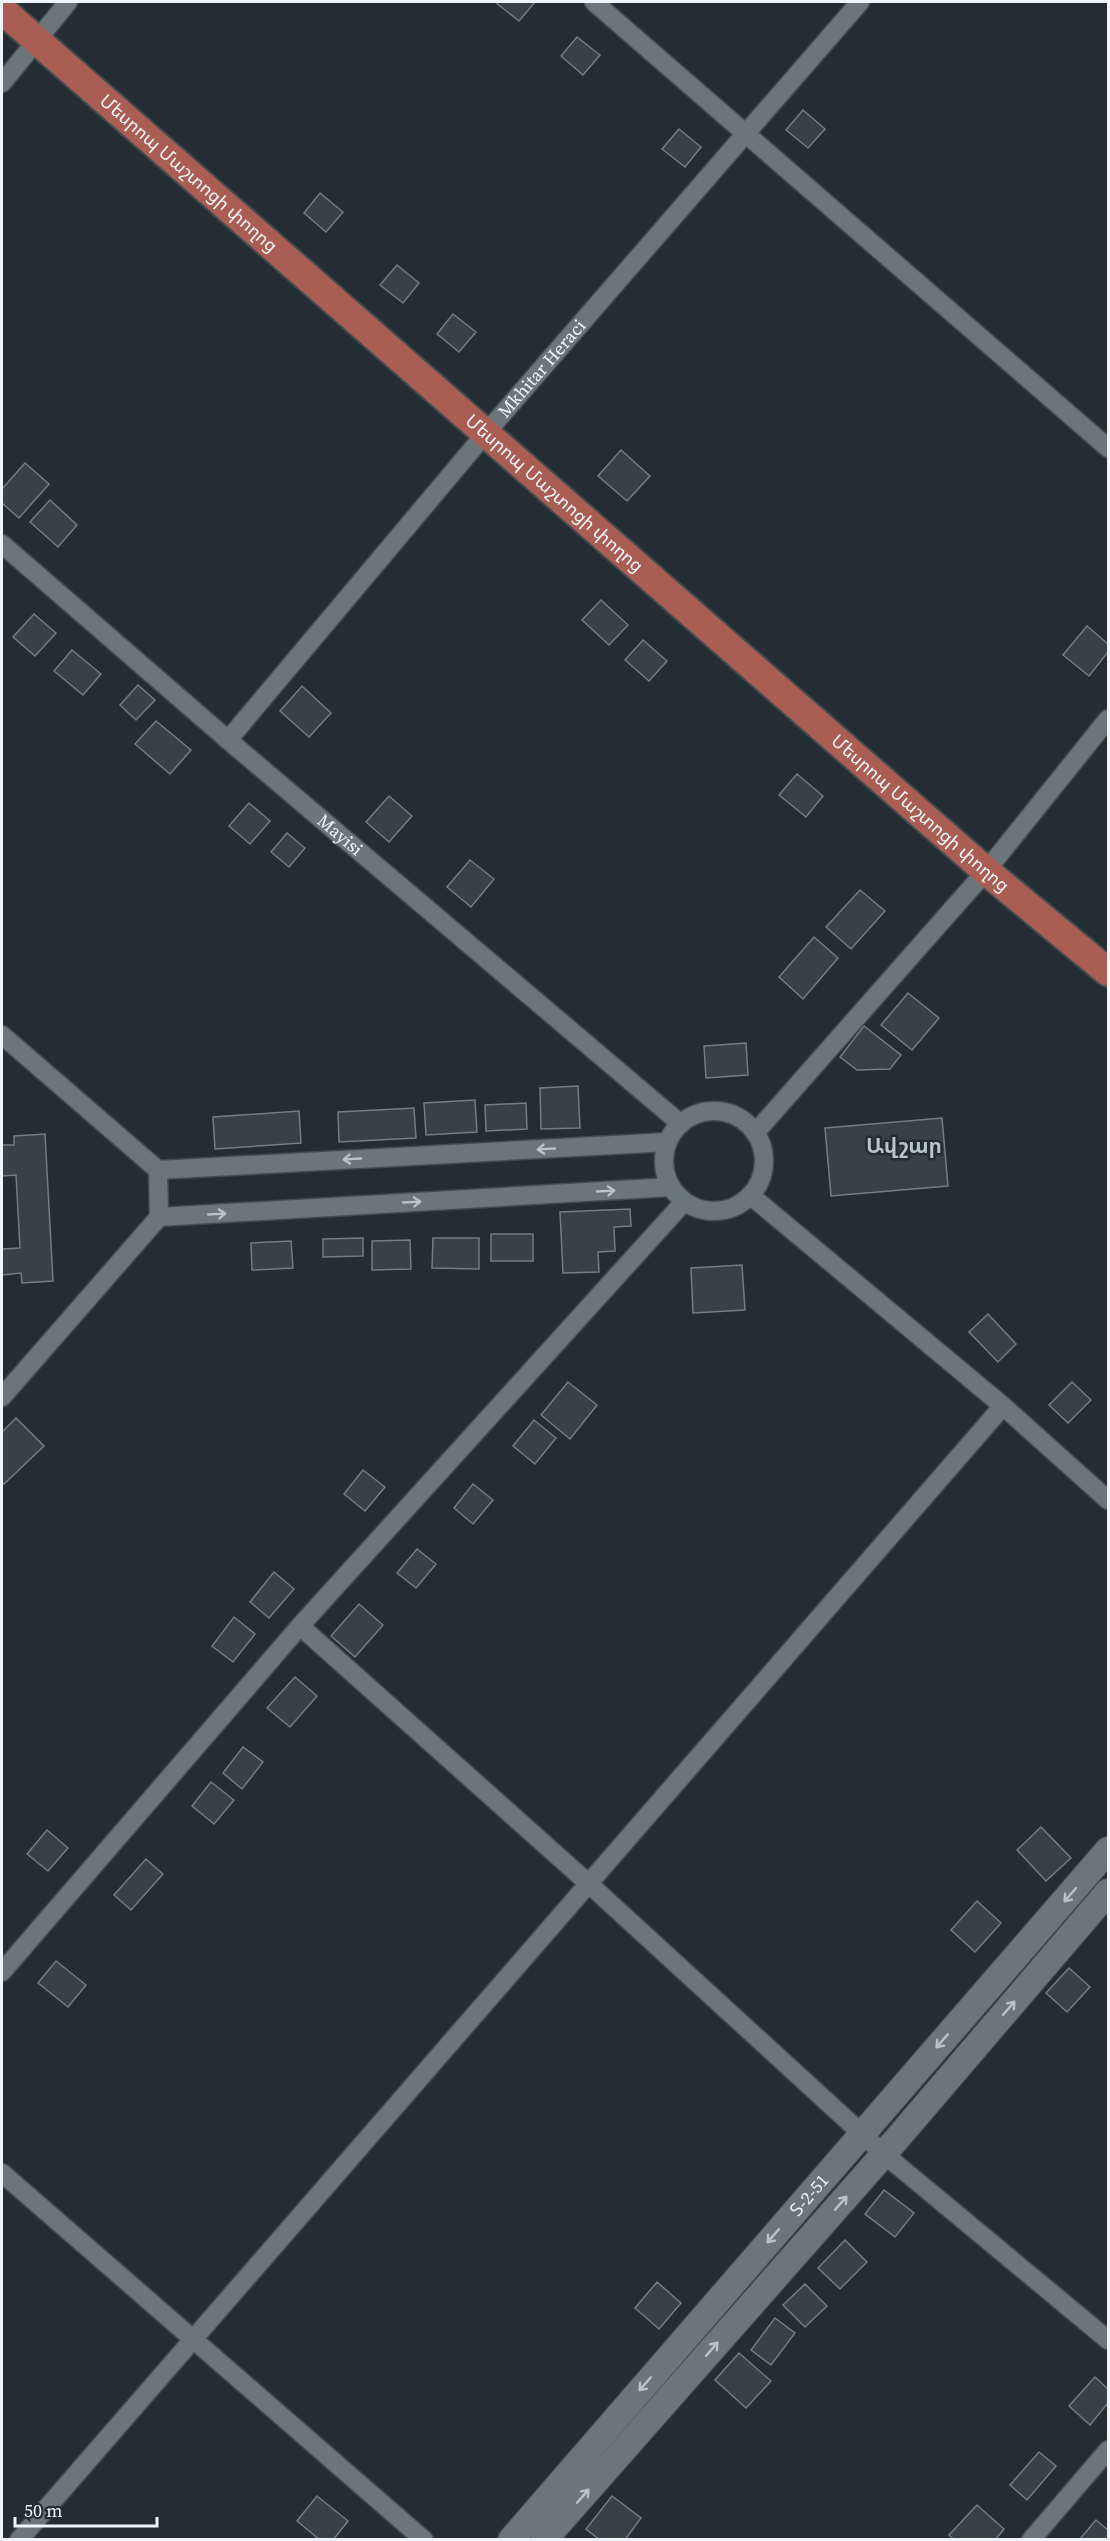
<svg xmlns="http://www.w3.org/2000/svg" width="1110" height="2541" font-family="'Source Serif 4','Noto Sans Armenian',serif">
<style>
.building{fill:#374247;stroke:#727e83;stroke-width:1.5}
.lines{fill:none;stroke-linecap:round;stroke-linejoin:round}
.street-casing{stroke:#424b50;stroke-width:21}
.secondary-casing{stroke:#424b50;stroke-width:28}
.primary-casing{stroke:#424b50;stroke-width:32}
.street{stroke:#6a767b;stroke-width:18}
.secondary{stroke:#6a767b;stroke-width:26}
.primary{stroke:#aa5e53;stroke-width:28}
.oneway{stroke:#bac3c7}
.labels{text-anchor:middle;stroke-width:5;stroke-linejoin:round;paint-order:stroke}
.street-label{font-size:18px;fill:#eff6f9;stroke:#232d32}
.quarter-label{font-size:21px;font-weight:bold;fill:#b9c6cc;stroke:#232d32}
</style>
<rect width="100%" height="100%" fill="#232d32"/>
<g class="building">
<path d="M495 2H535L519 21Z"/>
<path d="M577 37 600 55 583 75 561 56Z"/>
<path d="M803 110 825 129 808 148 786 130Z"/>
<path d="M679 129 701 147 685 167 662 149Z"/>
<path d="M320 193 343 212 326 232 304 213Z"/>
<path d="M397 265 419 283 403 303 380 285Z"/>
<path d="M453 314 476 332 459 352 437 334Z"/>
<path d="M621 450 650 476 627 501 598 476Z"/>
<path d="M25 463 49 484 19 518 2 503V489Z"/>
<path d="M50 500 77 525 58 547 30 522Z"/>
<path d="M601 600 628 625 609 645 582 620Z"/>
<path d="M34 614 56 633 35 656 13 637Z"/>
<path d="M1087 626 1108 644V652L1089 676 1063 655Z"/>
<path d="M643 640 667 661 649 681 625 660Z"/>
<path d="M72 650 101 674 83 695 54 671Z"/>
<path d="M138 685 155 700 136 720 120 705Z"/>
<path d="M302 686 331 713 309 737 280 711Z"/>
<path d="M156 721 191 750 170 774 135 744Z"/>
<path d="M797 774 823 796 806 817 779 795Z"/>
<path d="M389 796 412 816 389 842 366 822Z"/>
<path d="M249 803 270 821 250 844 229 826Z"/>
<path d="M287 833 305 848 289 867 271 852Z"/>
<path d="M470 860 494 879 471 907 447 887Z"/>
<path d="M860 890 885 911 851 949 826 927Z"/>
<path d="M814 937 838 958 803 999 779 977Z"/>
<path d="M908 993 939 1018 912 1050 881 1025Z"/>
<path d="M864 1026 901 1055 890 1069 857 1070 840 1057Z"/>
<path d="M746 1043 748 1075 706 1078 704 1046Z"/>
<path d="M578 1086 580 1128 541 1129 540 1088Z"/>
<path d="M475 1100 477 1132 426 1135 424 1103Z"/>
<path d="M526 1103 527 1129 486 1131 485 1105Z"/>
<path d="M414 1108 416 1138 339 1142 338 1112Z"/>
<path d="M299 1111 301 1143 215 1149 213 1117Z"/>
<path d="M942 1118 948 1186 831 1196 825 1128Z"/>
<path d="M45 1134 53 1281 22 1283 21 1273 2 1275V1249L20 1248 16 1175 2 1176V1145H14V1136Z"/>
<path d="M630 1209 631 1226 614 1227 615 1251 598 1252 599 1272 563 1273 560 1212Z"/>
<rect x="491" y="1234" width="42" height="27"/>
<path d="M363 1238V1256L323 1257V1239Z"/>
<path d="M433 1238H479V1269L432 1268Z"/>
<path d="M410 1240 411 1269 372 1270V1241Z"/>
<path d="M291 1241 293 1268 252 1270 251 1243Z"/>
<path d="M742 1265 745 1310 693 1313 691 1268Z"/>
<path d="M988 1314 1016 1344 998 1362 969 1332Z"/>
<path d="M568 1382 597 1405 570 1439 541 1415Z"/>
<path d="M1072 1382 1091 1400 1068 1423 1049 1405Z"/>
<path d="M16 1418 44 1446 4 1484 2 1482V1432Z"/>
<path d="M534 1420 556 1438 535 1464 513 1446Z"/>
<path d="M363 1470 385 1487 365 1511 344 1494Z"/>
<path d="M473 1484 493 1500 473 1524 454 1508Z"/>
<path d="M417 1549 436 1564 416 1588 397 1573Z"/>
<path d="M274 1572 294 1589 269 1618 250 1602Z"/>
<path d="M359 1604 383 1625 355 1657 331 1636Z"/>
<path d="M234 1617 255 1634 233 1662 212 1646Z"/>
<path d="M295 1677 317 1696 290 1727 267 1708Z"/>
<path d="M243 1747 263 1762 242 1789 223 1773Z"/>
<path d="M211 1782 234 1800 214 1824 192 1806Z"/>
<path d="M1041 1827 1071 1858 1046 1881 1017 1850Z"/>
<path d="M47 1830 68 1848 48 1871 27 1854Z"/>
<path d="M146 1859 163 1874 131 1910 114 1895Z"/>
<path d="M977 1901 1001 1923 975 1952 951 1930Z"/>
<path d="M56 1961 86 1985 68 2007 38 1983Z"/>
<path d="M1069 1968 1090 1987 1067 2012 1046 1993Z"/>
<path d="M884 2190 914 2213 895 2237 865 2214Z"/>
<path d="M845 2240 867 2262 840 2289 818 2268Z"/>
<path d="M657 2282 681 2303 659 2329 635 2308Z"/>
<path d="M805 2284 827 2306 805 2327 783 2305Z"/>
<path d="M775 2318 795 2333 771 2365 751 2350Z"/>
<path d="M739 2353 771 2381 746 2408 715 2380Z"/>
<path d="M1095 2377 1108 2389V2403L1090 2425 1069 2406Z"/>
<path d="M1039 2452 1056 2466 1027 2500 1010 2485Z"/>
<path d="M317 2496 348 2521 333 2540H320L297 2521Z"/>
<path d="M612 2496 641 2518 625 2540H600L586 2529Z"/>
<path d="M977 2505 1004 2529 995 2540H954L949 2535Z"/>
<path d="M1096 2520 1108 2530V2540H1079Z"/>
</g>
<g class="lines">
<defs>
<g id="street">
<path d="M594 2 1108 448"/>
<path d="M2 83 68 2"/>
<path id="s1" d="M2 544 228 740 681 1124"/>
<path id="s2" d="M228 740 485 434 860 2"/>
<path d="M2 1035 158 1170 159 1217 2 1397"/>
<circle cx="714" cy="1161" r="50"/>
<path d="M755 1133 986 871 1108 719"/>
<path d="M158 1170 668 1142"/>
<path d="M750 1195 1003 1406 1108 1500"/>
<path d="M159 1217 671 1187"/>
<path d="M300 1626 588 1883 884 2154 1108 2340"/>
<path d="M2 1972 300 1626 684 1202"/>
<path d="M2 2173 424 2540"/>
<path d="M19 2540 1003 1406"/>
<path d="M1031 2540 1108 2450"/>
</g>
<g id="secondary">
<path id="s3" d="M511 2540 1108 1850"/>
<path d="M544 2540 884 2154 1108 1892"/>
</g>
<g id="primary">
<path id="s4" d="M2 10 986 871 1108 972"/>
</g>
</defs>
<use href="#street" class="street-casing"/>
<use href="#secondary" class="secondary-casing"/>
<use href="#primary" class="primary-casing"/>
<use href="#street" class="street"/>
<use href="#secondary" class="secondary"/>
<use href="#primary" class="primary"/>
</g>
<defs><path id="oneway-shaft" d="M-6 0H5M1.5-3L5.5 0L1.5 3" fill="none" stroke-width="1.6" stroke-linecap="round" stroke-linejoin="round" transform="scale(1.5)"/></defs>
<g class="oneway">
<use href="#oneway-shaft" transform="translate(546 1149) rotate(177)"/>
<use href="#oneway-shaft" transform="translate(352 1159) rotate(177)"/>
<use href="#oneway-shaft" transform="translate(606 1191) rotate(-3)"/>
<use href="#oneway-shaft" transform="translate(412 1202) rotate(-3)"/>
<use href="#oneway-shaft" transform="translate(217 1214) rotate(-3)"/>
<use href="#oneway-shaft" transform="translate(1070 1895) rotate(131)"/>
<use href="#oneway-shaft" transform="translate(1009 2008) rotate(-49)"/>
<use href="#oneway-shaft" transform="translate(942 2041) rotate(131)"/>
<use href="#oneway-shaft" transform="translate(841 2203) rotate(-49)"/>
<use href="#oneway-shaft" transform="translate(773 2236) rotate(131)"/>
<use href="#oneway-shaft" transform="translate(712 2349) rotate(-49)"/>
<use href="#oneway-shaft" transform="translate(645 2384) rotate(131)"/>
<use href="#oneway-shaft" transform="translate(583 2496) rotate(-49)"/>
</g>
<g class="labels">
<g class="street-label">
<text dy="6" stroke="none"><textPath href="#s4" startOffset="248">Մեսրոպ Մաշտոցի փողոց</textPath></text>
<text dy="6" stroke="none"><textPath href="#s2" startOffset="486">Mkhitar Heraci</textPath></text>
<text dy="6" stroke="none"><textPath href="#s4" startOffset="734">Մեսրոպ Մաշտոցի փողոց</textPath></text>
<text dy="6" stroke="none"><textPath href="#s4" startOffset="1220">Մեսրոպ Մաշտոցի փողոց</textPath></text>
<text dy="6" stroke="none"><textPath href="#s1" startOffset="446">Mayisi</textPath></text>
<text dy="6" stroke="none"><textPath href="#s3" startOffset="456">Տ-2-51</textPath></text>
</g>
<g class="quarter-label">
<text x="904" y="1153">Ավշար</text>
</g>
</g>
<rect width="1110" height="2541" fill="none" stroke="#eff6f9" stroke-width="6"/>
<path d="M15 2517v9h142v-9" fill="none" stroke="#eff6f9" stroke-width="3"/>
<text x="24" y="2517" font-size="18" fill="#eff6f9" stroke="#232d32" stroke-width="4.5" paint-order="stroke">50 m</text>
</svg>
